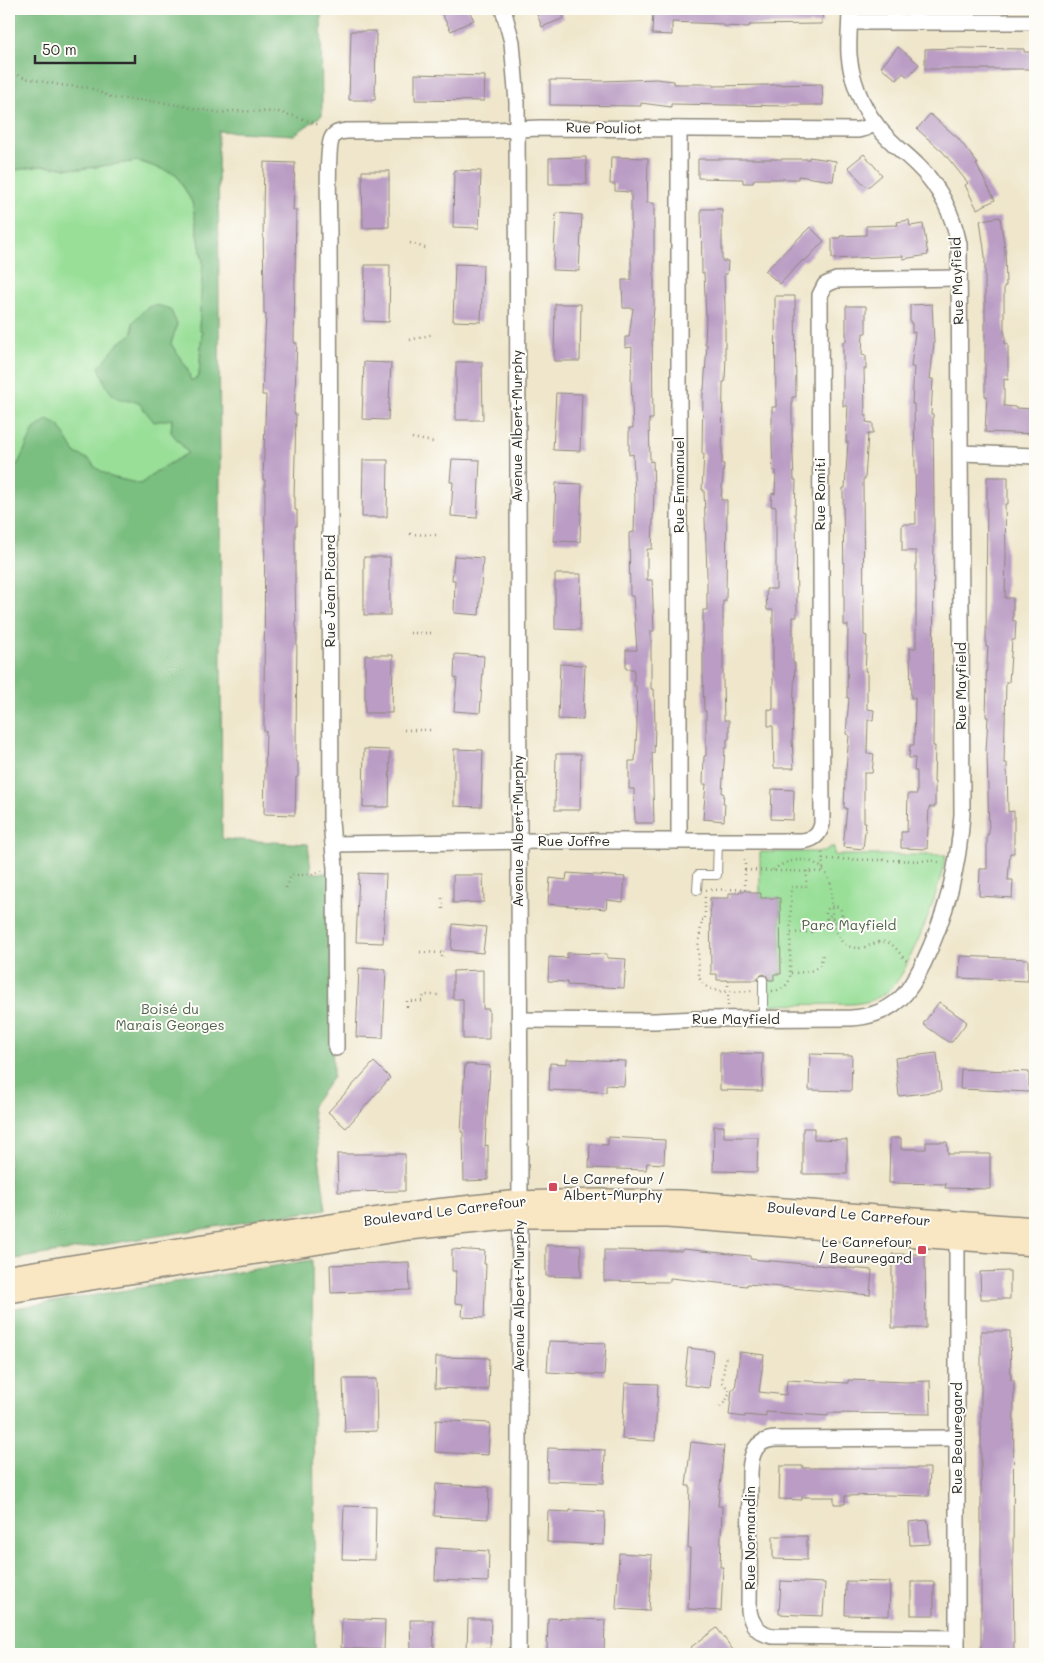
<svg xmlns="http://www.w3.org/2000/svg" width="1044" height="1663" font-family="Mali,sans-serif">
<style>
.built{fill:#ebd1eb}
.green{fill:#99df98;stroke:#628562}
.forest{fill:#7abe80;stroke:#527456}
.building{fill:#ba9cc4}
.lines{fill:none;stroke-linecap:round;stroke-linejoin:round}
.lane-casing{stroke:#8d887b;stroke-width:10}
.street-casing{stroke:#8d887b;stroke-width:18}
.secondary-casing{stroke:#8d887b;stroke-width:24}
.path{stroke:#8d887b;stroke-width:2.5;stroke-dasharray:1 4;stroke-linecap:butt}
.lane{stroke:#fff;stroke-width:8}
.street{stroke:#fff;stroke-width:15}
.secondary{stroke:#f9e7c3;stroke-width:21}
.poi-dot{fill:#d1495b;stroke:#fdfcf7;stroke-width:2}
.labels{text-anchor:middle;stroke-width:4;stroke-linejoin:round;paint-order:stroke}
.street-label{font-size:14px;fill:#2b2b2b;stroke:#fdfcf7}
.park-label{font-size:14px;fill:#4c614c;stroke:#fdfcf7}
.poi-label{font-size:14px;fill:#2b2b2b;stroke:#fdfcf7;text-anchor:start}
</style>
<rect width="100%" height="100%" fill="#fdfcf7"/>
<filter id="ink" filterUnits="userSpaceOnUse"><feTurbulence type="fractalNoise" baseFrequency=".02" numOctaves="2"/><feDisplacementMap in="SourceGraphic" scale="10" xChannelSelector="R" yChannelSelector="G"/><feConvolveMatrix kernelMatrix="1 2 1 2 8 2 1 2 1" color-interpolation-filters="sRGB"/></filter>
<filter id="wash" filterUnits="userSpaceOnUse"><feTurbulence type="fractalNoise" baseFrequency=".0096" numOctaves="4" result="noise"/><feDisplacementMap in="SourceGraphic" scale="20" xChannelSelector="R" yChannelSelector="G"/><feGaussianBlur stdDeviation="1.12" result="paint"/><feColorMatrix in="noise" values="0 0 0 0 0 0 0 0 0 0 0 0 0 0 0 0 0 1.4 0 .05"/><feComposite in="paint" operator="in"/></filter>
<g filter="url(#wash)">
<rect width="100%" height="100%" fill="#efe6cb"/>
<g class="built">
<path d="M1035 320V390H1029Z"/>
<path d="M1034 895H1035V1213Z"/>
</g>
<g class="green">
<path d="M138 161 176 174 192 202 203 262 199 328 202 332 199 376 191 381 187 368 171 344 177 324 170 309 148 307 133 322V333L118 344 137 401 154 421 172 419 171 432 188 453 155 472 141 484 110 477 95 467 89 460 75 453 59 425 34 429 18 465 9 467V171L41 166 80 169Z"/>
<path d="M831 847H834V855H946C939 889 927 922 912 953 906 966 901 979 890 989 880 999 866 1003 852 1004L768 1005V980H774V974L781 973 780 898H761V894L760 893V852H823Z"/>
</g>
<g class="forest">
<path d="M9 9H321L322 115 294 135 218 131 222 839 308 844 311 873H330L333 1077 312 1106 326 1209 9 1260V467L18 464 34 429 47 420 59 425 75 453 90 460 95 467 111 477 141 484 155 472 188 453 171 432 172 419 154 422 137 401C110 402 108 390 99 367L118 344 133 333V322C147 307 149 301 170 309L177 324 171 344 187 368 191 381 199 376 202 332 199 328 203 262 192 202 176 174 138 161 80 169 41 166 9 171Z"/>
<path d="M312 1260 315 1654H9V1309Z"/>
</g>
<g id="blocks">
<g class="building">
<path d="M439 9H468L474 20 451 31Z"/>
<path d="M535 9H560L564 18 542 27Z"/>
<path d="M653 9H823L822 24 749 25V27L722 26V24L672 22V35L652 34Z"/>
<path d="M351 31H376L375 100H349Z"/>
<path d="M898 47 919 64 908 77 903 73 897 80 881 67Z"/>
<path d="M961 48 1024 49V52H1035V69H925V49Z"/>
<path d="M415 74 485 76 484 101 415 100Z"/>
<path d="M656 79 674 81V84H713V86L822 84 823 105H787V106L671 104V107L641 103V106L550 105V80L604 81Z"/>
<path d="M930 114 958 138 978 164H976L995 200 977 209 965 185 968 183 943 152 917 129Z"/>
<path d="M864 154 882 175 867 188 848 167Z"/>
<path d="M586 157 587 184H549V158Z"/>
<path d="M611 157 648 158 647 203H654V307L652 330 653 419H649L650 462 653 461 654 489 652 549H647V580H652L654 631H651V689H654L655 726 654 753H652L654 823H635L634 789H629V761H635L637 726 636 686H634V669H626V650H637L633 596H630L629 533 634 532 635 498 633 454 629 455V428H633L631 381 632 347 625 348V337H629L633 308H623L622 280H631V192L615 191V184H610Z"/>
<path d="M809 157 836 161 833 181 798 176V179H754L753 183H743V179L698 178V159H809Z"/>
<path d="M264 162 295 163 293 210H296L294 343H297L294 414H296L294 497H295V510H297V526H295V581L296 628H297L296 748V761L298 762V777H296L295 815 264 814 266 731H264L265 480H263L266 395H262L266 314H264L263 212Z"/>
<path d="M454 170 481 171 479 228 453 227Z"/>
<path d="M362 171H389V227L363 228Z"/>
<path d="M701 209H722V261H728L727 274H724L725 308V354L726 355 725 382H723L722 464H724L721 500H727L726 601H723V683L724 720H729V739H727V748H725L722 793 724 794 723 803H725L724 821 703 819 706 784H703L704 756H706V711H704L703 677V610H707V574L704 490H702L704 454H702L703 390H704L707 344H705L706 317 704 273H702Z"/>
<path d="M556 213 582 215 579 271 553 270Z"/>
<path d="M1000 217 1005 250 1006 286H1004V333H1005V344H1008V380L1004 379V406L1015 407V408L1035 409V434L985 432 987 396H985V256L980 220Z"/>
<path d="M909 220 910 226 923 224 928 255 903 259V256L832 259V238H840V236L866 235V226L898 225 897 222Z"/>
<path d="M810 227 824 241 805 261 803 260 780 284 765 271Z"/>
<path d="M455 264 483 265 481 322 453 321Z"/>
<path d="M365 265H390L389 322 364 321Z"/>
<path d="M775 296H795L796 397H792V433L794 480H796L795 516H796L797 617H793V663H795L792 741 794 768H774L773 726H768V709L773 710V610H767L766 589H776V507L771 506 772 493 775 494 776 471H773L772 443V407H776Z"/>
<path d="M555 304H581L580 361H554Z"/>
<path d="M932 304 934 343 930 379H933L931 414H933L934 514 933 746H935L934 782H935V807H929L927 849 901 848V832H907L908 794H917V771H914L915 758H909L910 745H914L915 698H911L910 648H916V551H902V524H916L914 404H912L914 367H911L915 332 912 333V323H910V305Z"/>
<path d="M846 306H866V333H863L862 355 866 356V369H864L865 415H867L866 422 873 423V434H868L865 479H863L864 635 867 636 865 671H867V709L874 710 873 720H868L867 753 874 754 872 773H864V822H866L863 849 843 847 847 808H844L845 781 849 735 846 734 849 698H847L848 625H844V598L843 488H845L848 442H846L848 406H843V342H846Z"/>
<path d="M364 362 391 363 388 420 362 419Z"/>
<path d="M456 362H482L483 420H456Z"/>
<path d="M556 393 582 394 580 451 553 450Z"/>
<path d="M452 459 480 460 477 518 451 516 453 482H450Z"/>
<path d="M363 460H388L387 517H362Z"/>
<path d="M987 477H1008V504H1005L1006 555 1005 598H1013V621H1016L1015 640H1012L1009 682H1006L1004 763H1007L1008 812 1014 811V853H1010L1008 880H1013L1012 898 979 896 980 869H987V834H989L987 752H986L988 717H986L987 681H986L988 647H986Z"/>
<path d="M556 483 582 484 580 542 554 541Z"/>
<path d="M454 556 483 558 479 615 454 613 455 580H452Z"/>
<rect x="364" y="557" width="26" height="58"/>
<path d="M555 574H581L580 630 555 629Z"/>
<path d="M455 654 484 656 480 713 454 711 457 678 454 677Z"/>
<path d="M365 655H393L392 713H365Z"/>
<path d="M560 664 585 665 583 720 558 719Z"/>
<path d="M364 749 390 750 389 807H363Z"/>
<path d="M454 749 483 750 481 807 454 806Z"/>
<path d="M556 754H581L580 810H555Z"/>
<path d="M772 789 794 790 793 820 771 819Z"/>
<path d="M359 873 386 874 383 943 356 942Z"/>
<path d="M567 873 625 877 623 902 607 900 606 909 548 904 550 878 566 880Z"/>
<path d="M453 875H483L484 902 453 903Z"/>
<path d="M739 891H751V893H761V898H780L781 974H774V980H769L766 975 763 974 758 977 757 980H717V974H711L710 898H729V893H739Z"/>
<path d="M453 924 486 927 483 953 451 950Z"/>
<path d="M567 953 607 954V958L626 959 624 988 567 985V982L548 981 549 957 567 958Z"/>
<path d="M960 956 1028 959V981L959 978Z"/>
<path d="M359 968 386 970 383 1038 356 1037Z"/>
<path d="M483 970V1009H489V1039H463V999H453V971Z"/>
<path d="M939 1002 967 1022 952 1042H948L923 1024Z"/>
<path d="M720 1053 763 1054 762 1091 720 1090Z"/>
<path d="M937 1053 941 1091 899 1096 895 1058Z"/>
<path d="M810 1054 852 1055 851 1091 809 1090Z"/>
<path d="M567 1059 626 1061 624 1086 606 1085V1092L549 1090 550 1063 567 1064Z"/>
<path d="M374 1062 390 1078 346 1128 328 1112Z"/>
<path d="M465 1064 490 1066 485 1146 488 1145V1180L464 1181 463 1132H461Z"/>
<path d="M961 1069 1029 1072V1092L960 1089Z"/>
<path d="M714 1126H724V1137H758L757 1172 713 1171Z"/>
<path d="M803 1128H814V1139L847 1140V1174H803Z"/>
<path d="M608 1137 665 1140 664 1164 647 1163 646 1170 589 1168 590 1144 608 1145Z"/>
<path d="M890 1138H901V1149H926V1142H947L948 1154H990V1189L945 1188 946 1184 889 1183Z"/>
<path d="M337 1154H405V1191L338 1192Z"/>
<path d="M546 1245 581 1246V1277L546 1276Z"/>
<path d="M452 1249 485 1251 484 1264H486L484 1318 462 1317 463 1304 455 1303 456 1271H452Z"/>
<path d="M683 1249 750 1256V1259L872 1270 870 1295 747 1284V1286L670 1278V1282L604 1281V1250L682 1251Z"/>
<path d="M892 1254H925L926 1328H892Z"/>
<path d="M409 1262 410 1290 331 1293 330 1265Z"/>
<path d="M1010 1271V1299H981L980 1272Z"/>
<path d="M981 1331H1010L1011 1380H1014L1013 1563 1014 1654H981Z"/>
<path d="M549 1341 606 1343 604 1375 547 1372Z"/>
<path d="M688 1348 713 1351 709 1388 684 1385Z"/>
<path d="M740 1352 764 1355 759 1392 786 1395 787 1380 848 1383V1380L908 1382 930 1381 931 1414 828 1413V1416L766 1412V1417L745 1415V1417L729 1415 732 1389H735Z"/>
<path d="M436 1357 489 1358 488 1390 435 1388Z"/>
<path d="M343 1379H376L377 1431 345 1432Z"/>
<path d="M625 1383 658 1384 655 1441 622 1439Z"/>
<path d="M436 1420 490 1423 488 1455 435 1452Z"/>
<path d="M691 1442 724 1446 718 1506H722L720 1567H723L721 1611 688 1609 690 1548H688L690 1486H686Z"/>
<path d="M548 1448 605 1450 604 1483 547 1481Z"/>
<path d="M780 1466H803V1468H930L929 1496 887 1495 845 1496V1504H834V1497H802V1500L779 1499Z"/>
<path d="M436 1484 489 1487 488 1519 434 1516Z"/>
<path d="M344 1506 376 1507 375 1560 342 1559Z"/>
<path d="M570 1510 605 1512 604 1545 547 1542 548 1511 570 1512Z"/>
<path d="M928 1520 930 1544 910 1545 909 1522Z"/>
<path d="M773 1536H807V1560L773 1559Z"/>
<path d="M436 1548 489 1551 488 1582 435 1580Z"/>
<path d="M619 1553 652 1555 649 1611 616 1609Z"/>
<path d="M781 1581 825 1583 823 1616 779 1614Z"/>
<path d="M846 1581 890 1582 889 1616 845 1615Z"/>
<rect x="911" y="1582" width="23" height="33"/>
<path d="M342 1618 385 1620 384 1650 341 1648Z"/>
<path d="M548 1618 605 1620 604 1653 547 1651Z"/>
<path d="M468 1619H491L490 1649H467Z"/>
<path d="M410 1620H433L434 1650H411Z"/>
<path d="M717 1628 736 1654H696L691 1647Z"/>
</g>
</g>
</g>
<g filter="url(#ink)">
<use href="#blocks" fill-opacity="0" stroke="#8d887b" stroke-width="1"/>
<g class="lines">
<defs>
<g id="lane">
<path d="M697 890 698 875H717L718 840"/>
<path d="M763 980V1019"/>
</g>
<g id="street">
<path d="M503 9 512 42 517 102 520 1218 518 1654"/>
<path d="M850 22H1035"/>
<path d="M961 453 1035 456"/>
<path d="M679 840V129"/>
<path d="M333 844 541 841H801C813 840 819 836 822 824L820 295 825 285 836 280 959 278"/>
<path d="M519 1020 655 1021 697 1019 851 1018C869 1017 886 1012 900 999 910 990 916 977 923 964 945 918 959 866 962 814L959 244C953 216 941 189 921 169 906 153 887 141 875 123 861 105 851 78 849 55 848 40 850 24 850 9"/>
<path d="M336 1048 335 868 331 821 329 236C329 218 326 149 332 138 335 132 340 132 346 131L494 130 540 128 858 130 866 128 875 123"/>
<path d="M957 1229V1654"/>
<path d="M956 1438 776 1439C755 1440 751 1453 750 1472L749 1611C751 1624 758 1633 772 1636L957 1638"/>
</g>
<g id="secondary">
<path d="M9 1276 337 1224 436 1210 510 1202 601 1200 681 1201 1035 1228"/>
<path d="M9 1292 408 1229 527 1217H667L1035 1245"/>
</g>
</defs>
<use href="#lane" class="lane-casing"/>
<use href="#street" class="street-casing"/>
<use href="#secondary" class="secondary-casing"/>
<g class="path">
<path d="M9 71 25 78 60 85 90 88 113 98 160 102 221 113 231 111 278 112 301 118 319 125"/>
<path d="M410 243 428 249"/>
<path d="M410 340 434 334"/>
<path d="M412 438 433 442"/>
<path d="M410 534 436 535"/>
<path d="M410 633H434"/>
<path d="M404 730H434"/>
<path d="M823 859 934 861 943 863"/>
<path d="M745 870 821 872 823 869 822 850"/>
<path d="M773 870C795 854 823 856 831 885 832 907 828 949 860 948 870 947 877 940 886 942 898 945 899 957 909 962"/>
<path d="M286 888 291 875H310L322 871"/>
<path d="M706 890 745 889"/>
<path d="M745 890V855"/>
<path d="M705 897V920H702L698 947 699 977C707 997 737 991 754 991"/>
<path d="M442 898 443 909"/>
<circle cx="834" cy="914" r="8"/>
<path d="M791 933 813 932 833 913"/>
<path d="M420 952 442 953"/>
<path d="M442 957 443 948"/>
<path d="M791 973C808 972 822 973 823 951"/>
<path d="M728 980V1006"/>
<path d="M772 991C781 990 788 987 790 977L791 887H806L807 871"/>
<path d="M407 1007V1001H422L424 995H441"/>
<path d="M720 1407 726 1401 730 1391 722 1382 726 1356"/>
</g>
<use href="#lane" class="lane"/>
<use href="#street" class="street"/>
<use href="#secondary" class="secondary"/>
</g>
</g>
<g class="poi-dot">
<rect x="548" y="1182" width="10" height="10" rx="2.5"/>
<rect x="917" y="1245" width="10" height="10" rx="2.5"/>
</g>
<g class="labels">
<g class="street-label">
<text transform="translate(604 128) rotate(1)" y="5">Rue Pouliot</text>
<text transform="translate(957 281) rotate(-92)" y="5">Rue Mayfield</text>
<text transform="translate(517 426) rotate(-90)" y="5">Avenue Albert-Murphy</text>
<text transform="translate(679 485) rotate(-90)" y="5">Rue Emmanuel</text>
<text transform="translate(820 494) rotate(-90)" y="5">Rue Romiti</text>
<text transform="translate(330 591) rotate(-90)" y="5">Rue Jean Picard</text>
<text transform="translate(961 686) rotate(-90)" y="5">Rue Mayfield</text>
<text transform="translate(518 831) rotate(-90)" y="5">Avenue Albert-Murphy</text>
<text x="574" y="846">Rue Joffre</text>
<text x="736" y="1024">Rue Mayfield</text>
<text transform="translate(445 1211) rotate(-7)" y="5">Boulevard Le Carrefour</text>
<text transform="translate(849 1214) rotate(5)" y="5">Boulevard Le Carrefour</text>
<text transform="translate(519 1296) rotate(-90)" y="5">Avenue Albert-Murphy</text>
<text transform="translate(957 1438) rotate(-90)" y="5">Rue Beauregard</text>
<text transform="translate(750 1538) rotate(-90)" y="5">Rue Normandin</text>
</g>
<g class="park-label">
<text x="849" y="930">Parc Mayfield</text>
<text x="170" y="1014">Boisé du<tspan x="170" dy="16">Marais Georges</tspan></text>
</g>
<g class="poi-label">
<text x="563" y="1184">Le Carrefour /<tspan x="563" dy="16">Albert-Murphy</tspan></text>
<text x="912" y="1247" text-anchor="end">Le Carrefour<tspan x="912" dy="16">/ Beauregard</tspan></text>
</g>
</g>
<rect width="1044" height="1663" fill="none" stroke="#fdfcf7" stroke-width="30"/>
<path d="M35 55v8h100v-8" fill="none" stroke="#2b2b2b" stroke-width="2.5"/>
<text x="42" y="55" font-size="15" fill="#2b2b2b" stroke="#fdfcf7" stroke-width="4" paint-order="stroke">50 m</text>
</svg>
